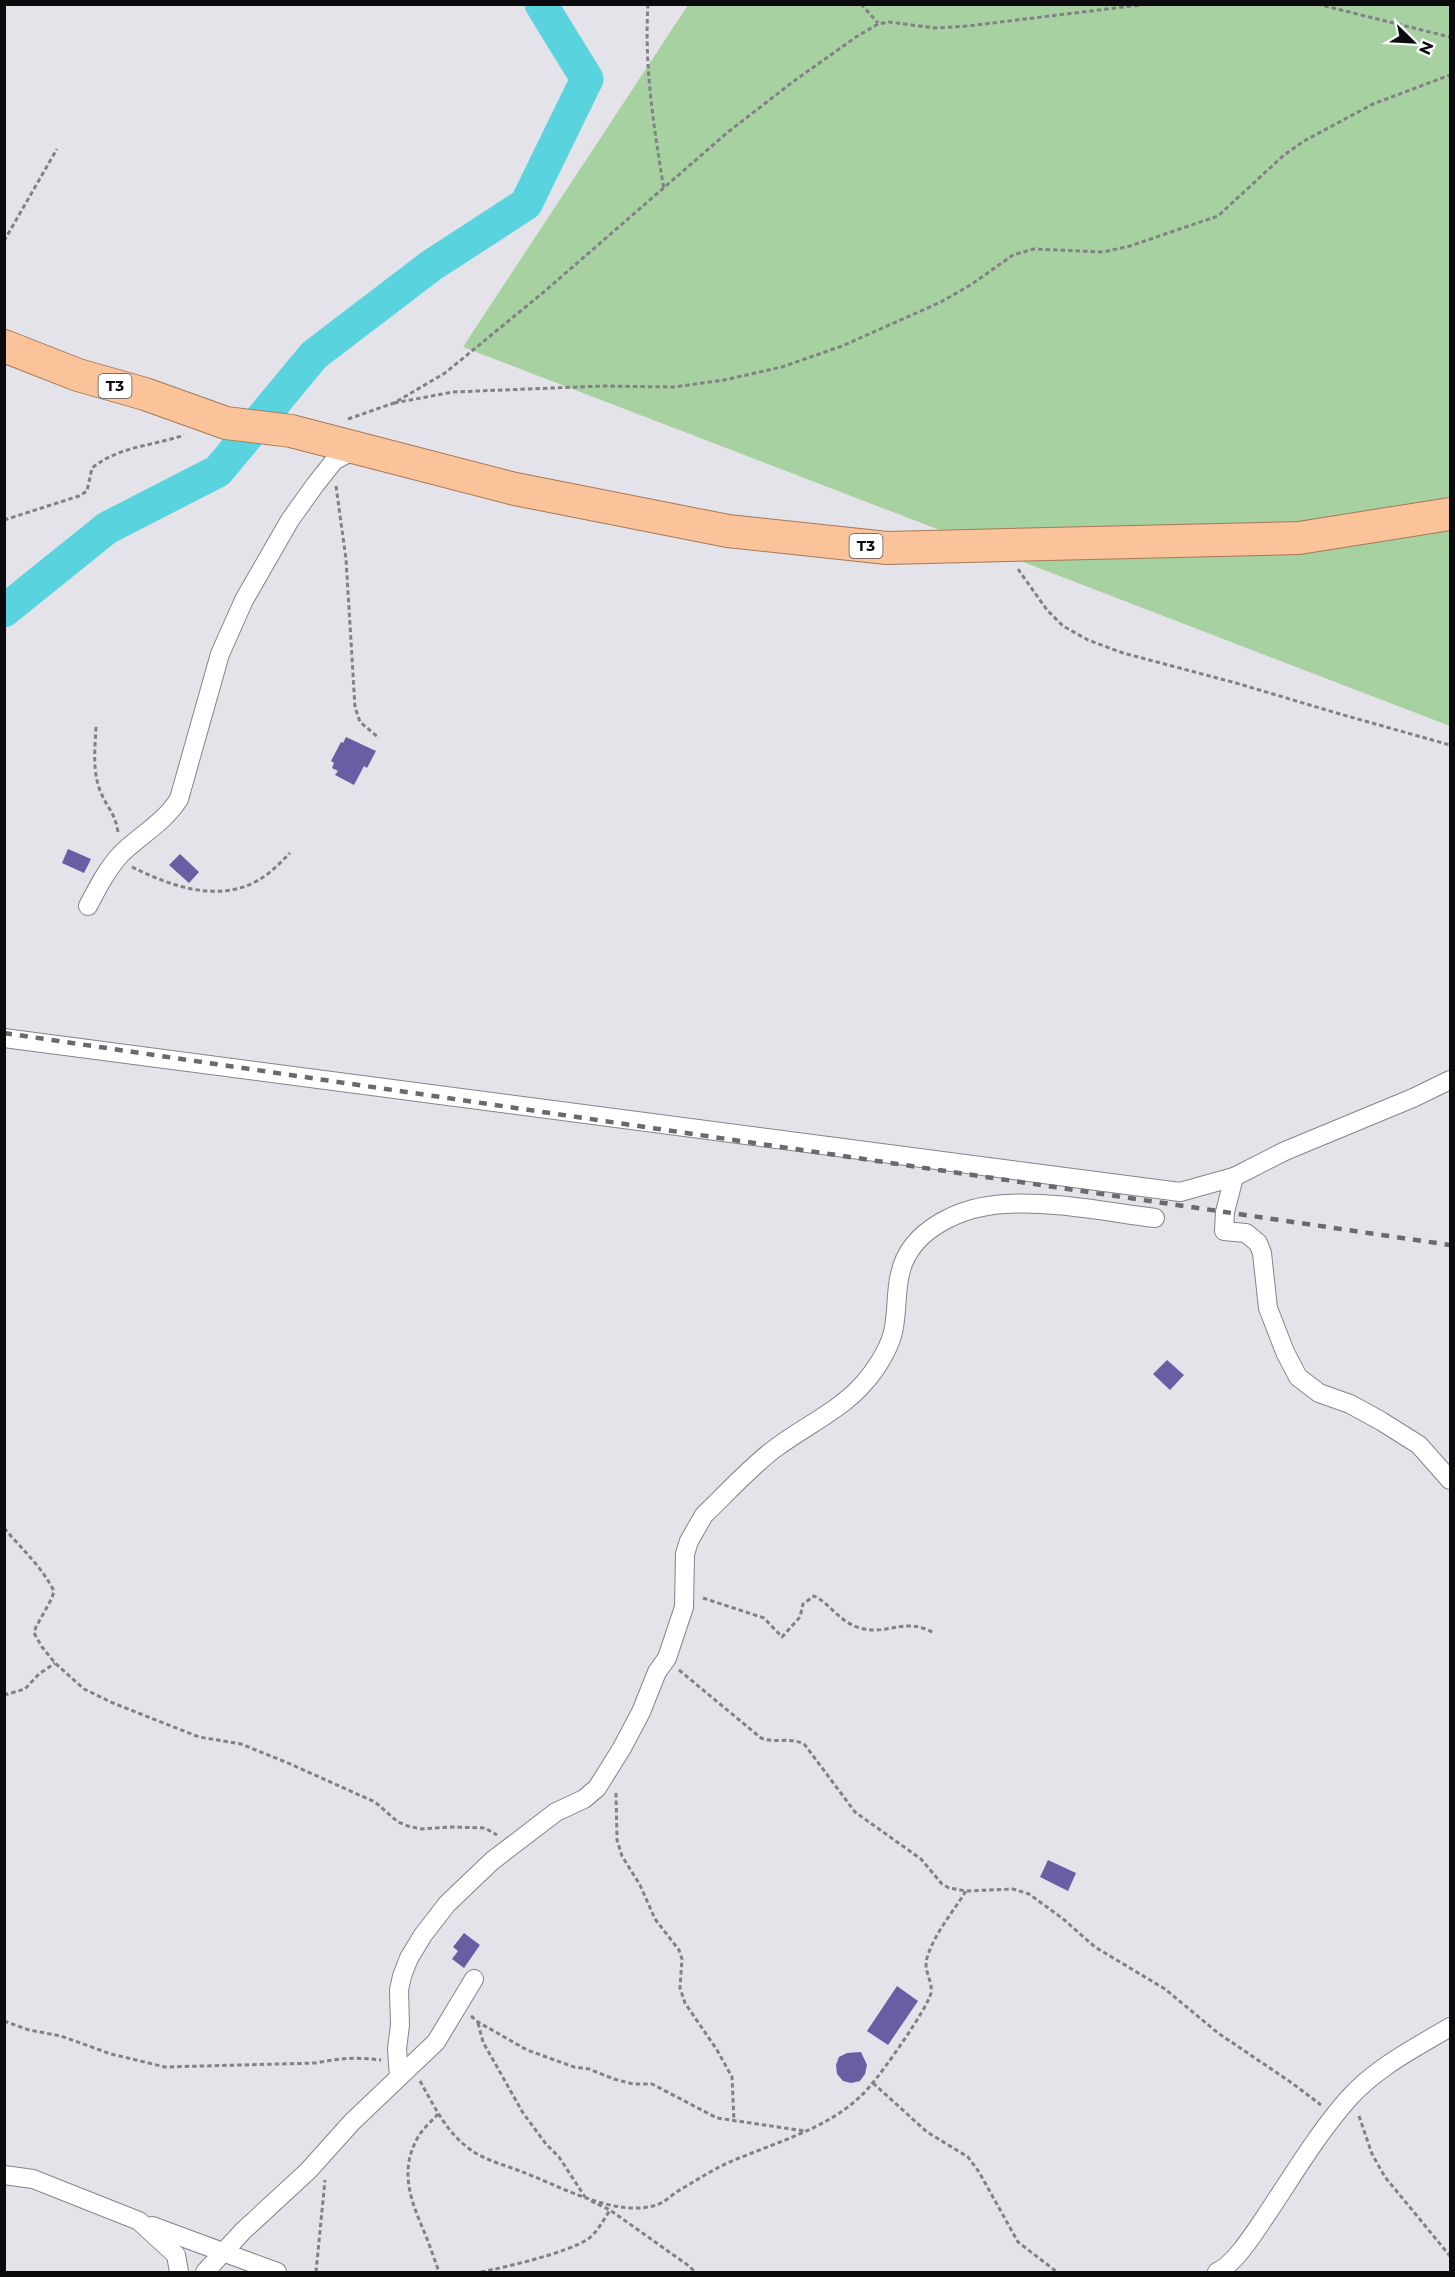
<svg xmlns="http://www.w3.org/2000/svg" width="1455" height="2277" font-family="Montserrat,sans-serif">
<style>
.green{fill:#a7d1a0}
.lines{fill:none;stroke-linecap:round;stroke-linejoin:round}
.river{stroke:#59d4df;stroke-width:33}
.building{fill:#695da4}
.minor-casing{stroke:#84848a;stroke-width:20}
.trunk-casing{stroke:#a57958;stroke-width:34}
.path{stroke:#818186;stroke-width:3;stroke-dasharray:4.5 3;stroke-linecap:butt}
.minor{stroke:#fff;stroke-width:18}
.trunk{stroke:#fac39a;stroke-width:32}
.rail{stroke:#6a696d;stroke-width:4.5;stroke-dasharray:8 8;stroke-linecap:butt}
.labels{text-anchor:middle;stroke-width:5;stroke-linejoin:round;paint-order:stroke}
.shield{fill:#fff;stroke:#545456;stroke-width:1.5}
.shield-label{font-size:15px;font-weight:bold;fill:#0b0b0d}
</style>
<rect width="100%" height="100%" fill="#e4e3ea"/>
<path class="green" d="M688 5H1450V726L463 347Z"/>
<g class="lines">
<path class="river" d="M4 611 107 528 218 471 314 355 432 265 526 204 587 79 541 4"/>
</g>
<g class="building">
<path d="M346 737 376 751 367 768 364 766 354 785 335 775 338 771 332 768 334 763 331 761 341 742 343 743Z"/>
<path d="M68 849 91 859 84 873 62 863Z"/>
<path d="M180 854 199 872 189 883 169 865Z"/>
<path d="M1167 1360 1184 1375 1170 1390 1153 1374Z"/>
<path d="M1048 1860 1076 1873 1068 1891 1040 1877Z"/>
<path d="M464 1933 480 1945 464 1968 452 1959 458 1951 453 1947Z"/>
<path d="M897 1986 918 2001 888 2045 867 2031Z"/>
<path d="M861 2052 867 2065 865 2074 860 2081 851 2083 843 2081 837 2074 836 2065 839 2057 847 2053Z"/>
</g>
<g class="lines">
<defs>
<g id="minor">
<path d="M88 906C97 889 107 869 121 854 140 835 164 823 179 799L220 654 244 600 290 520 315 485 334 461 357 448"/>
<path d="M4 1038 1180 1192 1234 1177 1285 1151 1413 1098 1450 1080"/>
<path d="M1234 1177 1225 1212 1224 1231 1246 1233 1258 1243 1262 1253 1268 1308 1285 1352 1298 1377 1319 1393 1350 1404 1381 1421 1419 1445 1450 1480"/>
<path d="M399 2077 397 2049 400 2025 399 1990 402 1976 409 1958 423 1935 447 1904 492 1861 556 1812 584 1799 597 1788 622 1748 641 1712 657 1672 667 1658 684 1607 685 1554 689 1541 704 1515C726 1494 752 1465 777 1447 804 1427 842 1409 864 1383 875 1371 887 1352 892 1336 898 1316 895 1294 900 1274 910 1228 963 1206 1006 1204 1054 1201 1107 1212 1155 1218"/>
<path d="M4 2175 33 2179 139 2221 176 2255 179 2272"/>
<path d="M152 2226 277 2272"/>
<path d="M205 2272 243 2231 308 2171 352 2122 436 2042 474 1979"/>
<path d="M1217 2272C1235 2264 1254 2233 1265 2217 1292 2177 1317 2134 1349 2098 1377 2067 1415 2048 1450 2027"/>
</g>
<path id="trunk" d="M4 346 78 375 145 394 226 423 291 431 515 489 728 531 887 548 1299 538 1450 514"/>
</defs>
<use href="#minor" class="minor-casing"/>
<use href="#trunk" class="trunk-casing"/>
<g class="path">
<path d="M648 4C644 67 654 128 664 190"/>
<path d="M861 4 878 23"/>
<path d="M1317 4 1450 37"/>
<path d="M4 241 57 149"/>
<path d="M394 403 453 392 603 386 674 387 724 380 782 367 842 346 941 302 972 284 1013 255 1034 249 1103 252 1130 246 1218 216 1284 155 1304 141 1373 104 1450 75"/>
<path d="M348 419 394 403 445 373 545 291 728 132 794 81 856 37 878 24 889 22 935 28 968 26 1148 4"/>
<path d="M336 486 346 559 355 707 360 722 379 738"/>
<path d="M4 520 79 496 87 491 92 468C119 446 153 446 184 435"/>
<path d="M1018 569 1047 610 1063 626 1088 640 1123 653 1236 683 1340 714 1450 745"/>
<path d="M96 727C95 748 92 772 101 793 108 809 115 813 118 832"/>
<path d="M132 867C169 885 213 902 253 883 268 876 279 864 290 853"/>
<path d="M4 1528C22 1549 41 1566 54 1591L52 1598 36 1627 34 1633 42 1647 55 1663 84 1689 113 1703 199 1737 241 1744 288 1763 375 1802 398 1822 408 1826 421 1829 452 1827 485 1828 497 1835"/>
<path d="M703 1598 764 1618 782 1637 800 1617 803 1604 814 1596C831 1604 839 1622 860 1628 889 1636 904 1616 934 1633"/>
<path d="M679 1670 761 1738C776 1744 792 1736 805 1745L855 1812 921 1859 942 1884 949 1888 966 1891 1013 1889 1029 1894 1062 1918 1095 1947 1165 1989 1218 2033 1292 2083 1321 2105"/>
<path d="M4 1695 25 1689 39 1674 55 1663"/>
<path d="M616 1793 617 1840 622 1856 640 1885 655 1919 679 1950 682 1959 680 1988 685 2003 717 2050 732 2077 734 2121"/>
<path d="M471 2016 478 2022 527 2050 574 2067 589 2069 614 2079 633 2084H652L717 2118 805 2131"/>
<path d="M4 2021 29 2030 61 2036 111 2054 165 2067 316 2063C339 2058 358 2057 381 2060"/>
<path d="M478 2023 483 2042 523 2113 546 2144 559 2157 585 2197"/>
<path d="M420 2081C433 2104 445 2130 467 2147 483 2160 502 2164 520 2171 558 2185 618 2220 659 2204 666 2201 672 2195 678 2191 699 2179 719 2165 742 2157 788 2138 839 2124 871 2085 884 2070 927 2009 931 1993 933 1981 923 1971 927 1958 934 1934 953 1912 966 1891"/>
<path d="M873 2083 927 2132 968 2157 979 2172 1018 2242 1057 2272"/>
<path d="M438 2114C431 2122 422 2129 417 2139 400 2170 410 2199 423 2229 429 2243 434 2258 439 2272"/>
<path d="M1359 2116 1372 2154 1385 2177 1450 2256"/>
<path d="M591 2201 610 2210 689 2266 695 2272"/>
<path d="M316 2272 325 2180"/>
<path d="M481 2272C506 2267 567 2253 588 2239 597 2233 604 2219 610 2210"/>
</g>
<use href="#minor" class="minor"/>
<use href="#trunk" class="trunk"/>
<path class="rail" d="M4 1033 1450 1245"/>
</g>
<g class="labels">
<g class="shield">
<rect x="98.5" y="374" width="33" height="24" rx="4.5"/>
<rect x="849.5" y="534" width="33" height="24" rx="4.5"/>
</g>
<g class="shield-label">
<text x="115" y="391">T3</text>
<text x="866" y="551">T3</text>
</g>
</g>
<rect width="1455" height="2277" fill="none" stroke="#0b0b0d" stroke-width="12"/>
<g transform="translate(1413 42) rotate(114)" stroke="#ffffff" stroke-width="4.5" paint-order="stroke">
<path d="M0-4.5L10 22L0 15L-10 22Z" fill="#0b0b0d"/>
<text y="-9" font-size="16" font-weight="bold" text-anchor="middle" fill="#0b0b0d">N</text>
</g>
</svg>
